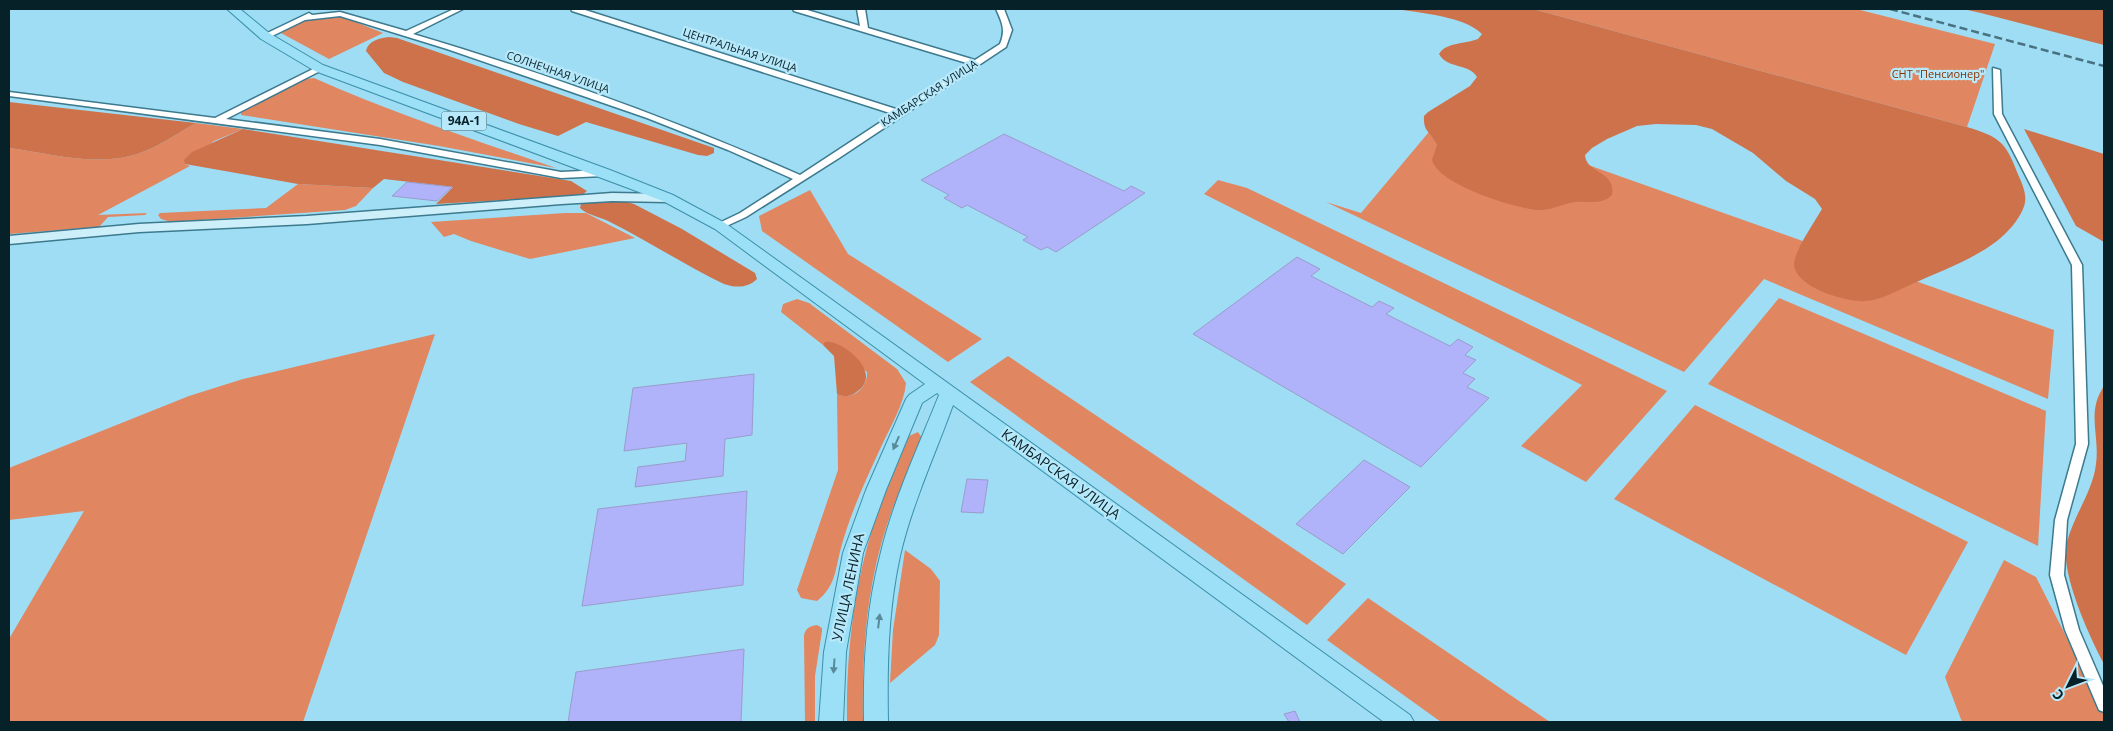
<svg xmlns="http://www.w3.org/2000/svg" width="2113" height="731" font-family="'Open Sans',sans-serif">
<style>
.green{fill:#e08661}
.forest{fill:#ce724b}
.building{fill:#b0b2fa;stroke:#9a9ccc}
.lines{fill:none;stroke-linecap:round;stroke-linejoin:round}
.street-casing{stroke:#3d7a8e;stroke-width:3}
.secondary-casing{stroke:#3d7a8e;stroke-width:3}
.primary-casing{stroke:#3c90aa;stroke-width:2}
.street{fill:#fff;fill-rule:evenodd}
.secondary{fill:#cdeffa;fill-rule:evenodd}
.primary{fill:#9be0f6;fill-rule:evenodd}
.rail{stroke:#497281;stroke-width:2.5;stroke-dasharray:8 4;stroke-linecap:butt}
.oneway{fill:#588a9a}
.labels{text-anchor:middle;stroke-width:4.5;stroke-linejoin:round;paint-order:stroke}
.far-street-label{font-size:11px;fill:#072129;stroke:#b8e9fb}
.far-park-label{font-size:11px;fill:#853101;stroke:#b8e9fb}
.shield{fill:#b8e9fb;stroke:#3c5d68;stroke-width:1}
.shield-label{font-size:12px;font-weight:bold;fill:#072129}
.street-label{font-size:14px;fill:#072129;stroke:#b8e9fb}
</style>
<rect width="100%" height="100%" fill="#9fddf4"/>
<g class="green">
<path d="M1533 9H1856L1995 44 1967 127Z"/>
<path d="M343 17 383 33 329 59 281 33 308 18Z"/>
<path d="M314 78C393 113 474 140 556 168L439 146 241 115V112L304 79Z"/>
<path d="M1444 114 2054 330 2048 399 1764 279 1684 372 1326 202 1361 213Z"/>
<path d="M196 123 243 129 214 141 185 164 190 166 98 215 147 213 145 215 108 217 99 227 9 234V148C54 154 102 169 145 151 163 144 179 132 196 123Z"/>
<path d="M1218 180 1247 188 1667 391 1586 482 1521 446 1582 385 1204 194Z"/>
<path d="M298 184 373 188 356 206 345 210 171 222 161 219 158 215 160 213 266 208Z"/>
<path d="M810 190 848 254 982 339 948 362 762 231 759 216Z"/>
<path d="M565 213H586L635 238 530 259 471 241 454 234 444 237 431 222Z"/>
<path d="M1779 298 2046 411 2038 546 1708 384Z"/>
<path d="M797 299 809 303 897 369 906 383C904 405 890 427 881 447 866 479 852 510 842 544 835 568 837 585 817 601L801 598 797 590 838 470 837 394C852 401 868 388 867 372L835 344 829 342 823 345 781 312 783 304Z"/>
<path d="M435 334 303 722H9V639L84 511 9 520V468L189 396 243 379Z"/>
<path d="M1008 356 1346 584 1307 625 970 382Z"/>
<path d="M1695 405 1968 542 1906 655 1614 499Z"/>
<path d="M918 432 922 438C907 472 892 506 882 541 865 600 862 662 863 722H847C846 649 855 575 880 506 888 482 899 459 909 436Z"/>
<path d="M905 550 931 569 940 581 939 635 935 645 890 683 893 630Z"/>
<path d="M2004 560 2036 577 2104 711V722H1962L1945 677Z"/>
<path d="M1368 598 1550 722H1441L1327 640Z"/>
<path d="M817 625 822 628V631L815 676V722H805L804 636C805 629 809 626 817 625Z"/>
</g>
<g class="forest">
<path d="M1396 9H1533L1967 127C1999 137 2005 141 2017 172 2022 184 2029 196 2023 209 2018 221 2008 232 1997 241 1972 260 1941 271 1912 284 1898 290 1882 300 1866 301 1848 303 1793 287 1794 263 1796 248 1814 223 1822 209L1815 199 1786 181 1753 153 1712 129 1696 125 1656 124 1637 126 1607 139 1592 148 1585 155C1586 174 1616 170 1612 195 1602 205 1589 201 1576 202 1563 203 1551 211 1538 210 1514 208 1439 185 1432 160L1437 145C1431 131 1423 133 1424 116L1428 112 1470 86 1477 77C1469 63 1447 69 1439 54 1446 42 1466 44 1478 39L1482 34C1464 16 1420 13 1396 9Z"/>
<path d="M1963 9H2104V45L1981 13Z"/>
<path d="M389 37 397 38 714 148V153L707 156 698 155 586 122 558 136 519 124 403 82 384 73 366 51C368 41 379 38 389 37Z"/>
<path d="M9 102 196 123C179 132 163 144 145 151 102 169 54 154 9 148Z"/>
<path d="M243 129 571 181 587 191 582 195 576 196 436 204 453 187 384 179 373 188 298 184 185 164 184 160 192 152Z"/>
<path d="M2024 129 2104 154V242L2076 226Z"/>
<path d="M589 201H623L634 204 682 229 755 273 757 279C748 288 736 288 724 284 684 265 647 240 608 221 600 217 585 214 580 208L581 204Z"/>
<path d="M825 342C842 339 887 375 855 393 849 397 843 397 837 394L834 356 823 345Z"/>
<path d="M2104 386V664C2090 638 2059 571 2067 542 2074 515 2093 491 2096 464 2100 435 2086 413 2104 386Z"/>
</g>
<g class="building">
<path d="M1004 134 1124 191 1131 186 1145 193 1056 252 1047 247 1041 250 1023 240 1028 237 967 205 962 208 944 198 949 195 921 180Z"/>
<path d="M407 182 452 187 437 201 392 196Z"/>
<path d="M1297 257 1320 269 1311 276 1372 307 1379 301 1394 308 1386 314 1450 346 1458 339 1473 347 1465 355 1476 360 1463 373 1475 379 1467 387 1489 398 1421 467 1193 334Z"/>
<path d="M754 374 752 435 725 439 723 476 635 487 638 467 685 461 687 443 624 451 633 388Z"/>
<path d="M1364 460 1410 487 1343 554 1296 524Z"/>
<path d="M967 479 988 480 983 513 961 512Z"/>
<path d="M747 491 743 585 582 606 598 509Z"/>
<path d="M744 649 741 722H568L576 672Z"/>
<path d="M1295 711 1300 722H1289L1284 714Z"/>
</g>
<g class="lines">
<defs>
<g id="street">
<path d="M454 9H463L413 34C545 73 674 120 800 175L893 114 572 11 571 9H582L899 110 970 64 794 11 793 9H804L860 26 857 9H865L868 28 975 60 1000 44C1006 30 1002 22 996 9H1004L1012 30 1006 47 839 158 746 217 720 229 715 226 717 224 740 213 793 179 728 150 647 118 447 49 340 16 305 20 268 38 261 36 309 13 312 15 340 12 406 31Z"/>
<path d="M319 66 323 68 322 70 226 119 380 139 561 172 603 170 608 173 603 176 561 178 380 145 9 96V92L215 118Z"/>
<path d="M1993 68 2000 70 2002 114 2082 265 2088 444 2067 520 2064 575 2079 630 2104 688V712L2099 710 2065 630 2050 575 2055 520 2076 444 2072 265 1994 114Z"/>
</g>
<path id="secondary" d="M612 193 668 194 675 198 668 202 612 201 561 204 307 224 139 232 9 244V236L139 224 307 216Z"/>
<path id="primary" d="M227 9H240L269 33 323 65 610 170 673 195 725 223 1410 715 1414 722H1384L953 405C935 455 912 504 900 556 888 610 887 666 888 722H864C863 667 866 609 880 556 893 500 918 448 939 395L937 393 922 403 886 490 863 553 846 652 843 722H819L824 652 843 553 866 490 906 399 909 395 925 384 715 229 663 201 315 71 261 39Z"/>
</defs>
<use href="#street" class="street-casing"/>
<use href="#secondary" class="secondary-casing"/>
<use href="#primary" class="primary-casing"/>
<use href="#street" class="street"/>
<use href="#secondary" class="secondary"/>
<use href="#primary" class="primary"/>
<path class="rail" d="M1890 9 2104 66"/>
</g>
<defs><path id="oneway-solid" d="M-6-.8H1V-3.2L6.5 0L1 3.2V.8H-6Z" transform="scale(1.25)"/></defs>
<g class="oneway">
<use href="#oneway-solid" transform="translate(896 443) rotate(114)"/>
<use href="#oneway-solid" transform="translate(879 621) rotate(-83)"/>
<use href="#oneway-solid" transform="translate(834 666) rotate(94)"/>
</g>
<g class="labels">
<g class="far-street-label">
<text transform="translate(740 50) rotate(18)" y="4">ЦЕНТРАЛЬНАЯ УЛИЦА</text>
<text transform="translate(558 72) rotate(19)" y="4">СОЛНЕЧНАЯ УЛИЦА</text>
<text transform="translate(929 93) rotate(-33)" y="4">КАМБАРСКАЯ УЛИЦА</text>
</g>
<g class="far-park-label">
<text x="1938" y="78">СНТ "Пенсионер"</text>
</g>
<rect class="shield" x="441.5" y="111.5" width="45" height="19" rx="4"/>
<g class="shield-label">
<text x="464" y="125">94А-1</text>
</g>
<g class="street-label">
<text transform="translate(1061 474) rotate(36)" y="5">КАМБАРСКАЯ УЛИЦА</text>
<text transform="translate(848 587) rotate(-78)" y="5">УЛИЦА ЛЕНИНА</text>
</g>
</g>
<rect width="2113" height="731" fill="none" stroke="#072129" stroke-width="20"/>
<g transform="translate(2068 686) rotate(228)" stroke="#b8e9fb" stroke-width="4" paint-order="stroke">
<path d="M0-4L9 19L0 12L-9 19Z" fill="#072129"/>
<text y="-8" font-size="14" font-weight="bold" text-anchor="middle" fill="#072129">С</text>
</g>
</svg>
